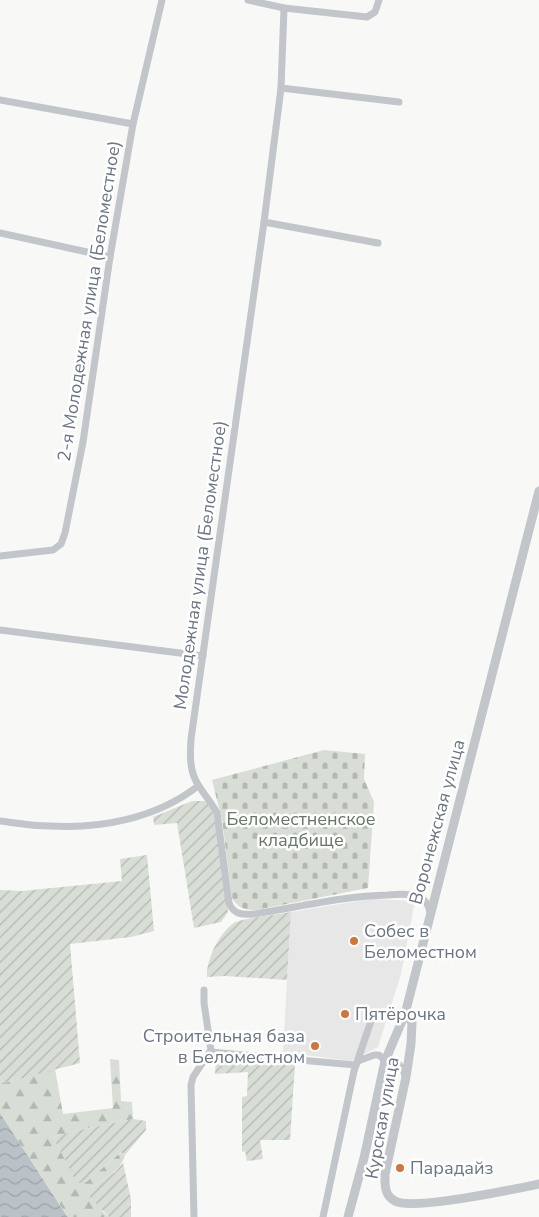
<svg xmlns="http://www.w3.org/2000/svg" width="539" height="1217" font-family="'Nunito Sans',sans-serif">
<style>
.built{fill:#e6e7e6}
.forest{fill:url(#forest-firs)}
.cemetery{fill:url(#cemetery-stones)}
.garden{fill:url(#garden-furrows)}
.water{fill:url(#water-waves)}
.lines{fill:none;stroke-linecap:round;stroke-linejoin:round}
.minor{stroke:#c2c5c9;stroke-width:7}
.tertiary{stroke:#c2c5c9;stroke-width:9}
.poi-dot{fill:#cf763f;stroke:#fff;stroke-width:2}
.labels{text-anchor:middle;stroke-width:5;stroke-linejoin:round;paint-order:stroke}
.street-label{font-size:18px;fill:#6b7584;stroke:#fff}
.park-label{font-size:18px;fill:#667765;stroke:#fff}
.poi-label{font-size:18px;fill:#6b7584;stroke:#fff;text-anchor:start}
</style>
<defs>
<pattern id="forest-firs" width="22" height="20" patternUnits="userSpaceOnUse" patternTransform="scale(1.25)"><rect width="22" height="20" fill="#d8ddd6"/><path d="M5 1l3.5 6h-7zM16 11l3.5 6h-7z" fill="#b3b8b3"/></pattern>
<pattern id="cemetery-stones" width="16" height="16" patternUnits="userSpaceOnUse" patternTransform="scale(1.25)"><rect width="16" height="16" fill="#d8ddd6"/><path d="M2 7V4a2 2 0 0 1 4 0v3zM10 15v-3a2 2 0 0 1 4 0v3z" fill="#b3b8b3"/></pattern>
<pattern id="garden-furrows" width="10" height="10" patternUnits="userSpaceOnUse" patternTransform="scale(1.25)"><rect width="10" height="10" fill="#d8ddd6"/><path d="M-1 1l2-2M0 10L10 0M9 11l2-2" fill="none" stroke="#b3b8b3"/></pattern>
<pattern id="water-waves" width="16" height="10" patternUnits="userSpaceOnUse" patternTransform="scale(1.25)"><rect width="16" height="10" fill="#bac2c8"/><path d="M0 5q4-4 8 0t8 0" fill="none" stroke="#9ba2a8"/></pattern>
</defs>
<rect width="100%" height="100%" fill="#f8f8f6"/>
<path class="built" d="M371 899 415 901 401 974 378 1047 351 1061 283 1052 291 912Z"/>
<path class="forest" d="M110 1059 119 1060 121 1101 132 1102 133 1119 75 1131 53 1137 62 1153 86 1182 121 1152 125 1155C121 1171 104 1179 91 1188L103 1212 109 1217H68L0 1113V1078L4 1083 55 1069 63 1114 113 1108Z"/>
<path class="cemetery" d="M324 750 365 754 364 779 374 802 368 888 256 910C244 910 238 908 232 898L222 820 212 780Z"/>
<g class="garden">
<path d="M192 801H205L212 809 217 829 228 912 221 922 194 928 177 823 154 825 153 817Z"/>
<path d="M147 855 154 931 131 937 70 944 80 1063 4 1083 0 1078V890L22 891 122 881 120 859Z"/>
<path d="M291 912 287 980 225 976 207 977C206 960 219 933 234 923 239 919 281 914 291 912Z"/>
<path d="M216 1058 295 1064 290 1140H260L263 1159 247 1161 245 1151 242 1152V1097L247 1096 248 1072 215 1074Z"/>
<path d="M133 1119 146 1121V1130L125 1155 121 1152 86 1182 77 1183 53 1137 75 1131Z"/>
<path d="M123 1163 131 1199V1217H109L90 1197 91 1188 115 1172Z"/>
</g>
<path class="water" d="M0 1113 67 1216 68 1217H0Z"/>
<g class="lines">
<g class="minor">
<path d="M248 0 284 8 367 17 375 12 379 0"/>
<path d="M284 8 281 88 264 222 191 739C190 755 189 772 199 786 205 796 212 803 217 813L229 903C234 915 243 915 254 914 299 907 343 896 388 895 398 894 410 893 419 897 426 900 429 906 430 912"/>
<path d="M281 88 399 102"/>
<path d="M0 100 133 124"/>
<path d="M264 222 378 243"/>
<path d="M0 233 110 257"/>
<path d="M0 556 53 550 61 544 65 533 83 442 110 257 133 124 162 0"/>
<path d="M0 630 203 656"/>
<path d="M0 821C16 823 33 826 50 826 101 829 157 818 198 786"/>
<path d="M210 1052 356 1065"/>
<path d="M358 1061 374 1055H379L385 1061C395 1058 403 1066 405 1076"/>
<path d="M194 1217 191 1085 193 1077 211 1050 204 1003V990"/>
<path d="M323 1217 354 1071 371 1021C379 1011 393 1014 405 1014"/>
</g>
<g class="tertiary">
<path d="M405 1014 412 1022 411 1044 406 1077 385 1174C385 1185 384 1195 395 1201 412 1211 515 1189 539 1184"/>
<path d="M348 1217 364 1158 385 1061 405 1014 539 491"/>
</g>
</g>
<g class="poi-dot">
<circle cx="354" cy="941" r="5"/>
<circle cx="345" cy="1014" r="5"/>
<circle cx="315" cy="1046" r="5"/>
<circle cx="400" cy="1168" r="5"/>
</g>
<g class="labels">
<g class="street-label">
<text transform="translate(89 301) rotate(-81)" y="6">2-я Молодежная улица (Беломестное)</text>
<text transform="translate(200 565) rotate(-82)" y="6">Молодежная улица (Беломестное)</text>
<text transform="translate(437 822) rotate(-75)" y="6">Воронежская улица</text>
<text transform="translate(382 1118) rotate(-80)" y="6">Курская улица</text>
</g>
<g class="park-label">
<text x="301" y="825">Беломестненское<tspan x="301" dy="21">кладбище</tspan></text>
</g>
<g class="poi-label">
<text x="364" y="937">Собес в<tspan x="364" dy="21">Беломестном</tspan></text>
<text x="355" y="1020">Пятёрочка</text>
<text x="305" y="1042" text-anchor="end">Строительная база<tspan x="305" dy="21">в Беломестном</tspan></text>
<text x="410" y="1174">Парадайз</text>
</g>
</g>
</svg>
